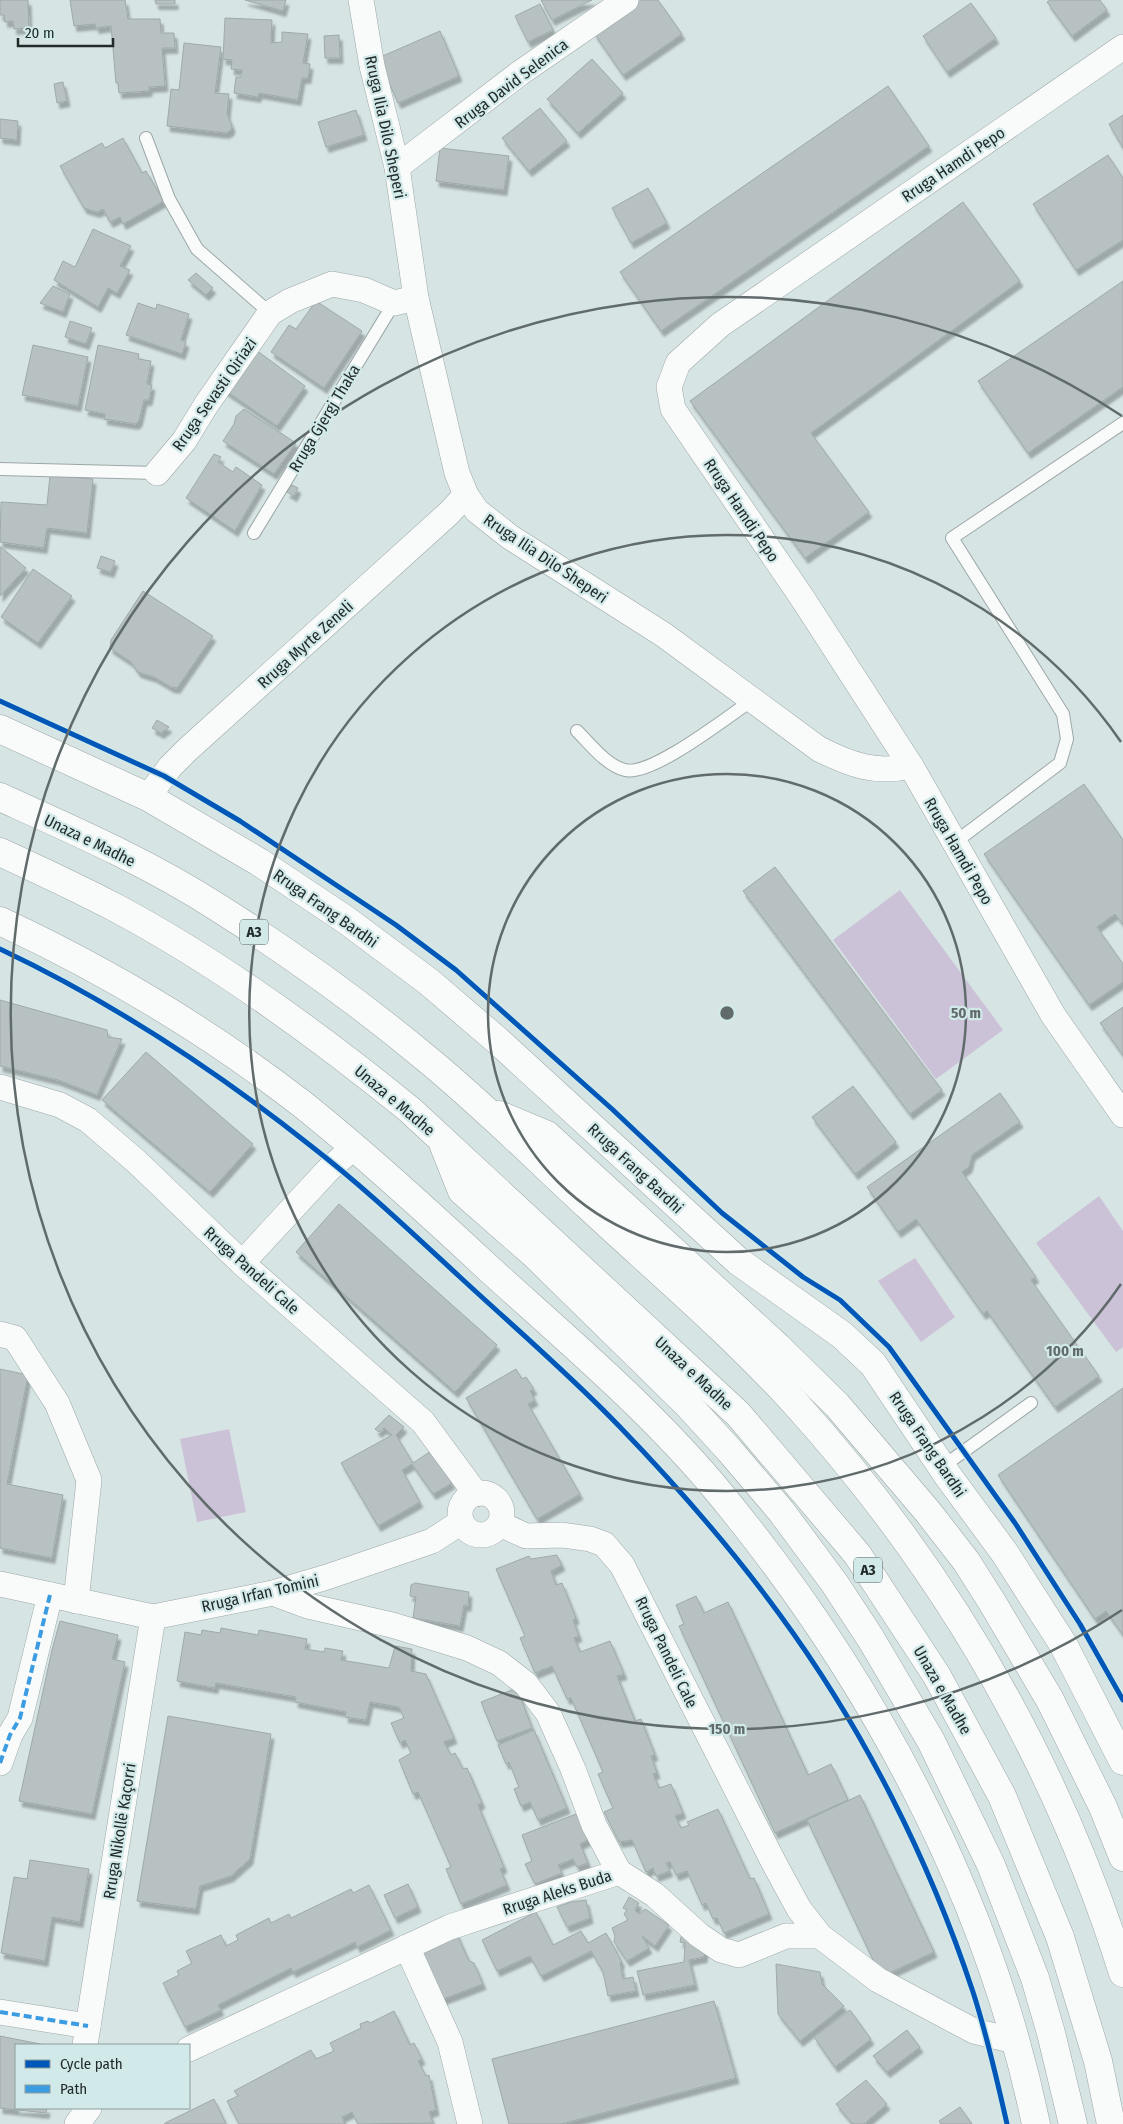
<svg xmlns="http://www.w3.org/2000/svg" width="1123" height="2124" font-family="'Fira Sans Condensed',sans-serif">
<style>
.green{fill:#ccc2d8}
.building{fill:#b7c1c1;stroke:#9fa9a9;filter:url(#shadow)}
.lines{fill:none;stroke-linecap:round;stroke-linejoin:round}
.lane-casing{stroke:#9da7a7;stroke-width:14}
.street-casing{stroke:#9da7a7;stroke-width:26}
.secondary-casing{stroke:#9da7a7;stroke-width:29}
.highway-casing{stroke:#9da7a7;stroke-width:29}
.lane{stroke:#f9fbfb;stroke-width:12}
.street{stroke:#f9fbfb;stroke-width:25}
.secondary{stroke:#f9fbfb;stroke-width:28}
.highway{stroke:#f9fbfb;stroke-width:28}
.quiet{stroke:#3c9ce1;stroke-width:4;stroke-dasharray:8 4;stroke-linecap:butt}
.cycleway-casing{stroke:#d2e9e9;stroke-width:8}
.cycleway{stroke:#0057b8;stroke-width:5}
.ring{fill:none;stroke:#616b6b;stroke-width:2.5}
.labels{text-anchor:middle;stroke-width:4.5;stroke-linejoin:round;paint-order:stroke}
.shield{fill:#d2e9e9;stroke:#576363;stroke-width:1}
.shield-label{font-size:15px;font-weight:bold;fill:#222a2a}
.street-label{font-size:16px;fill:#222a2a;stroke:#d2e9e9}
.centre{fill:#616b6b;stroke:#d2e9e9;stroke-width:2.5}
.ring-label{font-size:15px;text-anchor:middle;font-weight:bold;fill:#616b6b;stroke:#d2e9e9;stroke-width:4.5;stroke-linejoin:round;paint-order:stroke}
</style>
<defs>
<filter id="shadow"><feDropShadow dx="3" dy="5.5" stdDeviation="1" flood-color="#0004"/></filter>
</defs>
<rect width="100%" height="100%" fill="#d7e4e4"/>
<g class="green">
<path d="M900 890 1003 1030 936 1079 833 940Z"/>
<path d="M1099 1196 1123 1231V1347L1116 1352 1036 1243Z"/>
<path d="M915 1258 955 1317 921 1342 878 1281Z"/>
<path d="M229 1429 246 1512 197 1522 180 1439Z"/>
</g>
<g class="building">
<path d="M0 0H28L29 28 14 29 13 21 5 22 4 15H0Z"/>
<path d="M70 0H125L128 19H160L161 33H174L175 48H162L165 86 149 87V91L119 93 118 83H116L111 26 96 28 95 24 74 26Z"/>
<path d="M155 0H175V4H156Z"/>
<path d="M245 0H286L283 11Z"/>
<path d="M541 0H592L552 20Z"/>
<path d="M641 0H658L682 34 623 75 594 33Z"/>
<path d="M1050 0H1100L1107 10 1072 36 1047 2Z"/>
<path d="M971 3 996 38 947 72 923 36Z"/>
<path d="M540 4 553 30 528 42 515 16Z"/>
<path d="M225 18 272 20 271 43 282 42V32L308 34 303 63 310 64 308 78H302L298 100 259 93 258 97 234 93 236 77H241L242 70 231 69 232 60 223 59Z"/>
<path d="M440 31 459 76 398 103 378 58Z"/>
<path d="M339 35 340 58H325L324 36Z"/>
<path d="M184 43 221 47 215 93 229 94 227 114 232 126 231 130 226 133 167 126 171 89 179 90Z"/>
<path d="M592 59 623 93 578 133 547 99Z"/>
<path d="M63 82 67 101 57 103 54 84Z"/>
<path d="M888 86 929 146 661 331 620 272Z"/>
<path d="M540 108 567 141 529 171 502 138Z"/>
<path d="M356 110 364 135 326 147 318 122Z"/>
<path d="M1123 115V148L1109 124Z"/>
<path d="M0 119 18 121 17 140 0 138Z"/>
<path d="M123 138 142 173 146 171 164 201 123 224 120 217 110 222 103 209 97 212 84 208 60 166 102 143 105 148Z"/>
<path d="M440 148 509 156 504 190 436 181Z"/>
<path d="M1108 155 1123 178V240L1076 270 1033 204Z"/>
<path d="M648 188 667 223 631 243 612 208Z"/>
<path d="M963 202 1020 281 811 433 869 512 805 558 690 401Z"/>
<path d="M93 229 131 246 120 266 130 270 117 293 108 288 98 307 54 280 63 261 75 267Z"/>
<path d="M196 273 213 288 206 295 188 280Z"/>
<path d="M1123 281V387L1028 453 978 381Z"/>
<path d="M53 286 70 294 63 312 40 303Z"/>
<path d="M316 301 362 331 324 388 271 352 289 325 296 329Z"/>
<path d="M138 303 156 309 157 304 189 314 181 340 186 342 182 354 126 335Z"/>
<path d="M70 321 92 328 86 344 65 337Z"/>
<path d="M33 345 88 357 78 406 22 395Z"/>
<path d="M98 345 139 354 138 359 151 361 147 384 152 385 149 400H144L139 421 136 424 104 419 105 414 85 410Z"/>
<path d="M252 347 305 386 277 426 223 389Z"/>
<path d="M244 409 296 443 274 474 223 441 234 424 236 416Z"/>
<path d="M214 454 221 457 218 462 233 472 236 467 262 485 235 531 186 498Z"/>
<path d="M50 475 93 479 87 533 47 528 44 548 0 542 1 502 47 505Z"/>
<path d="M292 485 298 488 294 496 287 492Z"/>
<path d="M1 547 26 568 0 596V547Z"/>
<path d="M101 556 115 561 111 572 97 568Z"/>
<path d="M33 569 72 596 38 643 1 617Z"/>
<path d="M143 591 213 636 177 688 171 687 154 677 138 672 131 662 110 648 111 640Z"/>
<path d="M157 720 169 727 161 733 152 728Z"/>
<path d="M1084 784 1123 840V924L1115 914 1097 927 1123 964V982L1089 1005 984 854Z"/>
<path d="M775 867 942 1090 910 1114 743 891Z"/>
<path d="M0 1000 107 1030 108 1037 122 1039 97 1095 58 1080 0 1066Z"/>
<path d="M1123 1007V1055L1100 1023Z"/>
<path d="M146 1052 253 1144 210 1192 102 1100Z"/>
<path d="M853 1086 896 1142 855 1174 812 1117Z"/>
<path d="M1000 1093 1020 1122 972 1155 969 1167 962 1172 1036 1277 1031 1280 1099 1376 1055 1407 987 1311 983 1314 916 1219 898 1232 867 1187Z"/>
<path d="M339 1204 497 1345 455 1392 296 1252Z"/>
<path d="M0 1369 28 1375 7 1484 63 1495 52 1558 0 1548Z"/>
<path d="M516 1369 522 1379 526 1377 534 1389 530 1391 535 1400 528 1404 580 1494 537 1519 466 1398Z"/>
<path d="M1123 1388V1635L1106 1611 1095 1619 998 1475Z"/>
<path d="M389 1415 404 1427 396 1435 413 1463 431 1451 452 1483 433 1494 412 1464 402 1470 420 1502 378 1526 341 1463 392 1435 384 1428 379 1432 375 1429Z"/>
<path d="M557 1555 562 1565 551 1571 556 1585 562 1583 576 1618 573 1620 579 1636 574 1638 580 1652 610 1641 624 1674 617 1676 635 1721 641 1719 655 1755 651 1756 657 1773 653 1774 659 1788 671 1784 683 1813 675 1816 681 1828 689 1825 687 1822 718 1809 750 1879 754 1878 769 1914 724 1933 717 1918 713 1919 706 1903 702 1905 687 1871 676 1875 670 1862 666 1863 670 1871 656 1876 653 1868 646 1872 632 1840 619 1842 604 1812 613 1808 598 1774 603 1772 571 1698 567 1699 552 1666 535 1673 520 1638 525 1636 496 1569 529 1556 531 1559Z"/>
<path d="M415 1583 469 1592 468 1606 464 1605 460 1626 413 1618 416 1597 410 1596 411 1585Z"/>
<path d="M696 1596 704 1613 728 1602 808 1775 831 1764 848 1800 775 1833 679 1626 684 1624 676 1605Z"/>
<path d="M60 1621 118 1635 112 1659 125 1662 92 1814 19 1801 52 1650Z"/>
<path d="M221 1628 258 1635 259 1630 307 1639 305 1649 324 1652 325 1648 343 1651 341 1660 389 1668 395 1646 412 1649 411 1671 426 1674 454 1738 444 1742 451 1755 455 1753 463 1769 467 1768 482 1803 478 1805 504 1867 500 1869 507 1885 461 1904 446 1869 451 1867 418 1792 413 1794 399 1760 411 1753 405 1740 400 1743 391 1723 404 1718 399 1707 370 1702 366 1720 345 1717 346 1712 295 1702 296 1697 216 1683 215 1688 177 1681 185 1632 201 1635 202 1630 220 1633Z"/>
<path d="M517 1688 532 1728 497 1741 481 1702Z"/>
<path d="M168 1716 271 1734 250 1859 231 1876 200 1886 196 1909 137 1901Z"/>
<path d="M534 1730 567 1808 538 1820 530 1802 521 1806 514 1789 519 1787 509 1762 506 1764 498 1745Z"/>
<path d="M860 1795 934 1952 881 1977 807 1820Z"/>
<path d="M576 1814 588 1840 580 1844 588 1863 577 1867 573 1859 558 1865 562 1873 535 1884 525 1864 532 1861 522 1835Z"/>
<path d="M30 1860 89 1869 80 1922 52 1917 45 1961 1 1953 14 1877 27 1879Z"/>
<path d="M408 1884 418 1907 395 1918 384 1895Z"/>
<path d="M369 1885 391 1930 357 1947 355 1942 293 1972 291 1968 218 2005 221 2010 185 2027 163 1983 179 1975 177 1971 192 1963 186 1951 221 1935 226 1946 238 1940 236 1935 269 1918 271 1923 289 1914 291 1918 351 1889 353 1893Z"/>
<path d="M629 1897 639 1903 635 1910 639 1914 645 1909 669 1925 655 1946 642 1936 649 1948 627 1961 614 1942 615 1936 612 1928 628 1920 624 1914 627 1910 623 1908Z"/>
<path d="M586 1900 590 1918 567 1927 557 1907 571 1902Z"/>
<path d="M536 1912 553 1945 581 1931 588 1943 606 1933 622 1962 620 1963 623 1979 633 1977 636 1991 608 1996 603 1972 591 1951 541 1976 530 1956 497 1971 482 1940Z"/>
<path d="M456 1932 469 1961 474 1963 483 1984 438 2001 416 1948Z"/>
<path d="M682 1933 706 1945 704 1957 689 1960 695 1985 643 1995 637 1971 684 1962 685 1943 680 1942Z"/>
<path d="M776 1964 820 1972 822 1984 844 2006 800 2041 778 2014Z"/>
<path d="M714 2001 736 2078 561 2124H509L492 2059Z"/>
<path d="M850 2010 871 2039 835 2067 814 2037Z"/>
<path d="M394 2011 410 2045 414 2043 422 2059 418 2061 426 2076 429 2075 436 2110 429 2112 433 2123 358 2124 352 2112 342 2117 345 2124H239L227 2101 238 2096 234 2091 311 2050 316 2059 334 2051 330 2043 361 2028 360 2024 368 2021 370 2023Z"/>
<path d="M907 2030 920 2047 887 2072 873 2056Z"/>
<path d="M0 2036 45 2045H16V2108H47L46 2113 0 2108Z"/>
<path d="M866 2080 887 2104 864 2124H853L836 2104Z"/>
<path d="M214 2099 226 2124H164L167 2122Z"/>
<path d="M960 2107 972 2124H941L939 2121Z"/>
</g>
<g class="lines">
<defs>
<g id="lane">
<path d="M146 138 169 199 197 249 270 313"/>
<path d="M0 469 157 473"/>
<path d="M254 533 394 303"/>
<path d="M577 731C590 744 607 766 625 770 651 777 727 717 751 701"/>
<path d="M954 843 1060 763 1067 739 1063 714 952 538 1123 423"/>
<path d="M942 1467 1031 1403"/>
</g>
<g id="street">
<path d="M361 0 372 66 397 167 416 298 457 473 466 495 477 511 510 537 664 635 819 749C851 765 875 774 911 766"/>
<path d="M1123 47 720 325 678 363 669 387 673 409 801 596 911 766 1053 1015 1123 1115"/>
<path d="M397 167 520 73 626 0"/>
<path d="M157 473 184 441 206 405 270 313 290 301 332 284 364 290 394 303 416 298"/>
<path d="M148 797 170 767 187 750 448 514 466 495"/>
<path d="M0 1087 60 1105 88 1120 137 1162 242 1263 423 1422 476 1494"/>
<path d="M242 1263 328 1170 354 1147"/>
<path d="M0 1334 15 1338 57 1403 89 1480 76 1601"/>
<circle cx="481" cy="1514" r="21"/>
<path d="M500 1524 526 1536 562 1535 590 1539 604 1544 622 1565 774 1863 799 1909 820 1936 878 1980 974 2031 1015 2041"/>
<path d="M0 1584 153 1617 273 1593 327 1577 432 1541 461 1522"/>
<path d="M273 1593 308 1606 392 1625 467 1648 499 1663 526 1684 548 1713 573 1769 594 1825 619 1872 655 1895 699 1935 721 1950 739 1955 786 1936H820"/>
<path d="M0 1763 10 1735 20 1718 50 1595"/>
<path d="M407 1947 450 2042 470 2124"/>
<path d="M0 2012 88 2026"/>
<path d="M85 2045 153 1617"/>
<path d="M189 2049 450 1927 619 1872"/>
<path d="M77 2124 89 2108"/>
</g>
<g id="secondary">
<path d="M0 729 148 797 259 862 346 920 429 982 498 1041 738 1261 842 1335 873 1364 948 1476 1004 1552 1063 1644 1123 1761"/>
<path d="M0 921C107 971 208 1031 302 1104 366 1155 427 1211 487 1267 564 1337 645 1405 712 1484 866 1668 987 1889 1036 2124"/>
</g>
<g id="highway">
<path d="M0 797C73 830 149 863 217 907 290 953 361 1004 427 1059 483 1105 535 1157 588 1206 658 1271 731 1333 795 1403 944 1568 1056 1760 1123 1973"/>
<path d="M0 852C39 870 78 888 116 908 221 964 318 1035 410 1110L738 1414 857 1554 937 1676 1002 1796 1060 1937 1098 2061 1111 2124"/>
<path d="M499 1115 547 1135 778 1347 837 1405 928 1512 966 1561 992 1602 1050 1700 1103 1807 1123 1857"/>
<path d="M444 1146 462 1191 535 1255 689 1406 730 1451 781 1511 835 1584 871 1639 931 1741 991 1865 1035 1978 1051 2033 1073 2124"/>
</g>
</defs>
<use href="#lane" class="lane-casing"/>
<use href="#street" class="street-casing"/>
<use href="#secondary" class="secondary-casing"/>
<use href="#highway" class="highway-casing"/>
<use href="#lane" class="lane"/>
<use href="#street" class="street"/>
<use href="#secondary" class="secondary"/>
<use href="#highway" class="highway"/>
<g class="quiet">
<path d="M0 1763 10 1735 20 1718 50 1595"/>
<path d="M0 2012 88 2026"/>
</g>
<defs>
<g id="cycleway">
<path d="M0 701 164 776 240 821 396 925 456 970 612 1109 722 1213 803 1277 840 1300 889 1347 1015 1523 1080 1624 1123 1700"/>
<path d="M0 949C112 1002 214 1069 311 1146 364 1187 412 1233 461 1278 514 1327 569 1374 619 1426 676 1485 732 1549 780 1615 863 1728 929 1859 973 1992 987 2035 997 2080 1007 2124"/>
</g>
</defs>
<use href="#cycleway" class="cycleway-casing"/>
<use href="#cycleway" class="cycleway"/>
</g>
<g class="ring">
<circle cx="727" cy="1013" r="239"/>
<path d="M1121 1284A478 478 0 1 1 1121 742"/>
<path d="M1122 1610A716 716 0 1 1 1122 416"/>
</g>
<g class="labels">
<g class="shield">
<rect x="240" y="919.5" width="28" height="25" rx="4"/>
<rect x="854" y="1557.5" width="28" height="25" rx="4"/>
</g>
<g class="shield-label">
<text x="254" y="937">A3</text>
<text x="868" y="1575">A3</text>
</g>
<g class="street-label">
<text transform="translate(511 83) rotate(-37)" y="6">Rruga David Selenica</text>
<text transform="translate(386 127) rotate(78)" y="6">Rruga Ilia Dilo Sheperi</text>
<text transform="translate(953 164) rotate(-34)" y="6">Rruga Hamdi Pepo</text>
<text transform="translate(214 394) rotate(-55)" y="6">Rruga Sevasti Qiriazi</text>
<text transform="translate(324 418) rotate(-59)" y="6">Rruga Gjergj Thaka</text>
<text transform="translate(742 510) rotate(56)" y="6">Rruga Hamdi Pepo</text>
<text transform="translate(546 558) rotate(34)" y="6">Rruga Ilia Dilo Sheperi</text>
<text transform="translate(305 644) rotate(-42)" y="6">Rruga Myrte Zeneli</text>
<text transform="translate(90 840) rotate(26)" y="6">Unaza e Madhe</text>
<text transform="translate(959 851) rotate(60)" y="6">Rruga Hamdi Pepo</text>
<text transform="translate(326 908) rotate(35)" y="6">Rruga Frang Bardhi</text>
<text transform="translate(395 1100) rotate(40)" y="6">Unaza e Madhe</text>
<text transform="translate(636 1168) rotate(43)" y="6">Rruga Frang Bardhi</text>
<text transform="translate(252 1270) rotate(42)" y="6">Rruga Pandeli Cale</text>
<text transform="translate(694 1373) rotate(43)" y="6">Unaza e Madhe</text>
<text transform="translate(928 1444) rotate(56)" y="6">Rruga Frang Bardhi</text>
<text transform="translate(260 1593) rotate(-13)" y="6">Rruga Irfan Tomini</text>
<text transform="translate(667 1652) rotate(64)" y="6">Rruga Pandeli Cale</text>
<text transform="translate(943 1690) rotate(60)" y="6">Unaza e Madhe</text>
<text transform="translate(119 1831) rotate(-81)" y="6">Rruga Nikollë Kaçorri</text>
<text transform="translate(557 1892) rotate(-18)" y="6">Rruga Aleks Buda</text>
</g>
</g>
<circle cx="727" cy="1013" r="8" class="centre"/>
<g class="ring-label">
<text x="966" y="1018">50 m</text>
<text x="1065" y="1356">100 m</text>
<text x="727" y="1734">150 m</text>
</g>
<rect x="15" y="2044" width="175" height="65" fill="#d2e9e9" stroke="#8c9d9d"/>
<rect x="25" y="2060" width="25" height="8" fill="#0057b8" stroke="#8c9d9d"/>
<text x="60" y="2069" font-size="15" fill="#222a2a">Cycle path</text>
<rect x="25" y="2085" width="25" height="8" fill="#3c9ce1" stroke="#8c9d9d"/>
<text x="60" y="2094" font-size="15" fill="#222a2a">Path</text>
<path d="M18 38v8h95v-8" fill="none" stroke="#222a2a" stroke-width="2.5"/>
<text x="25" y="38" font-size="15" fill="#222a2a" stroke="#d2e9e9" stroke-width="4" paint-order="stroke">20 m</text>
</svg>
